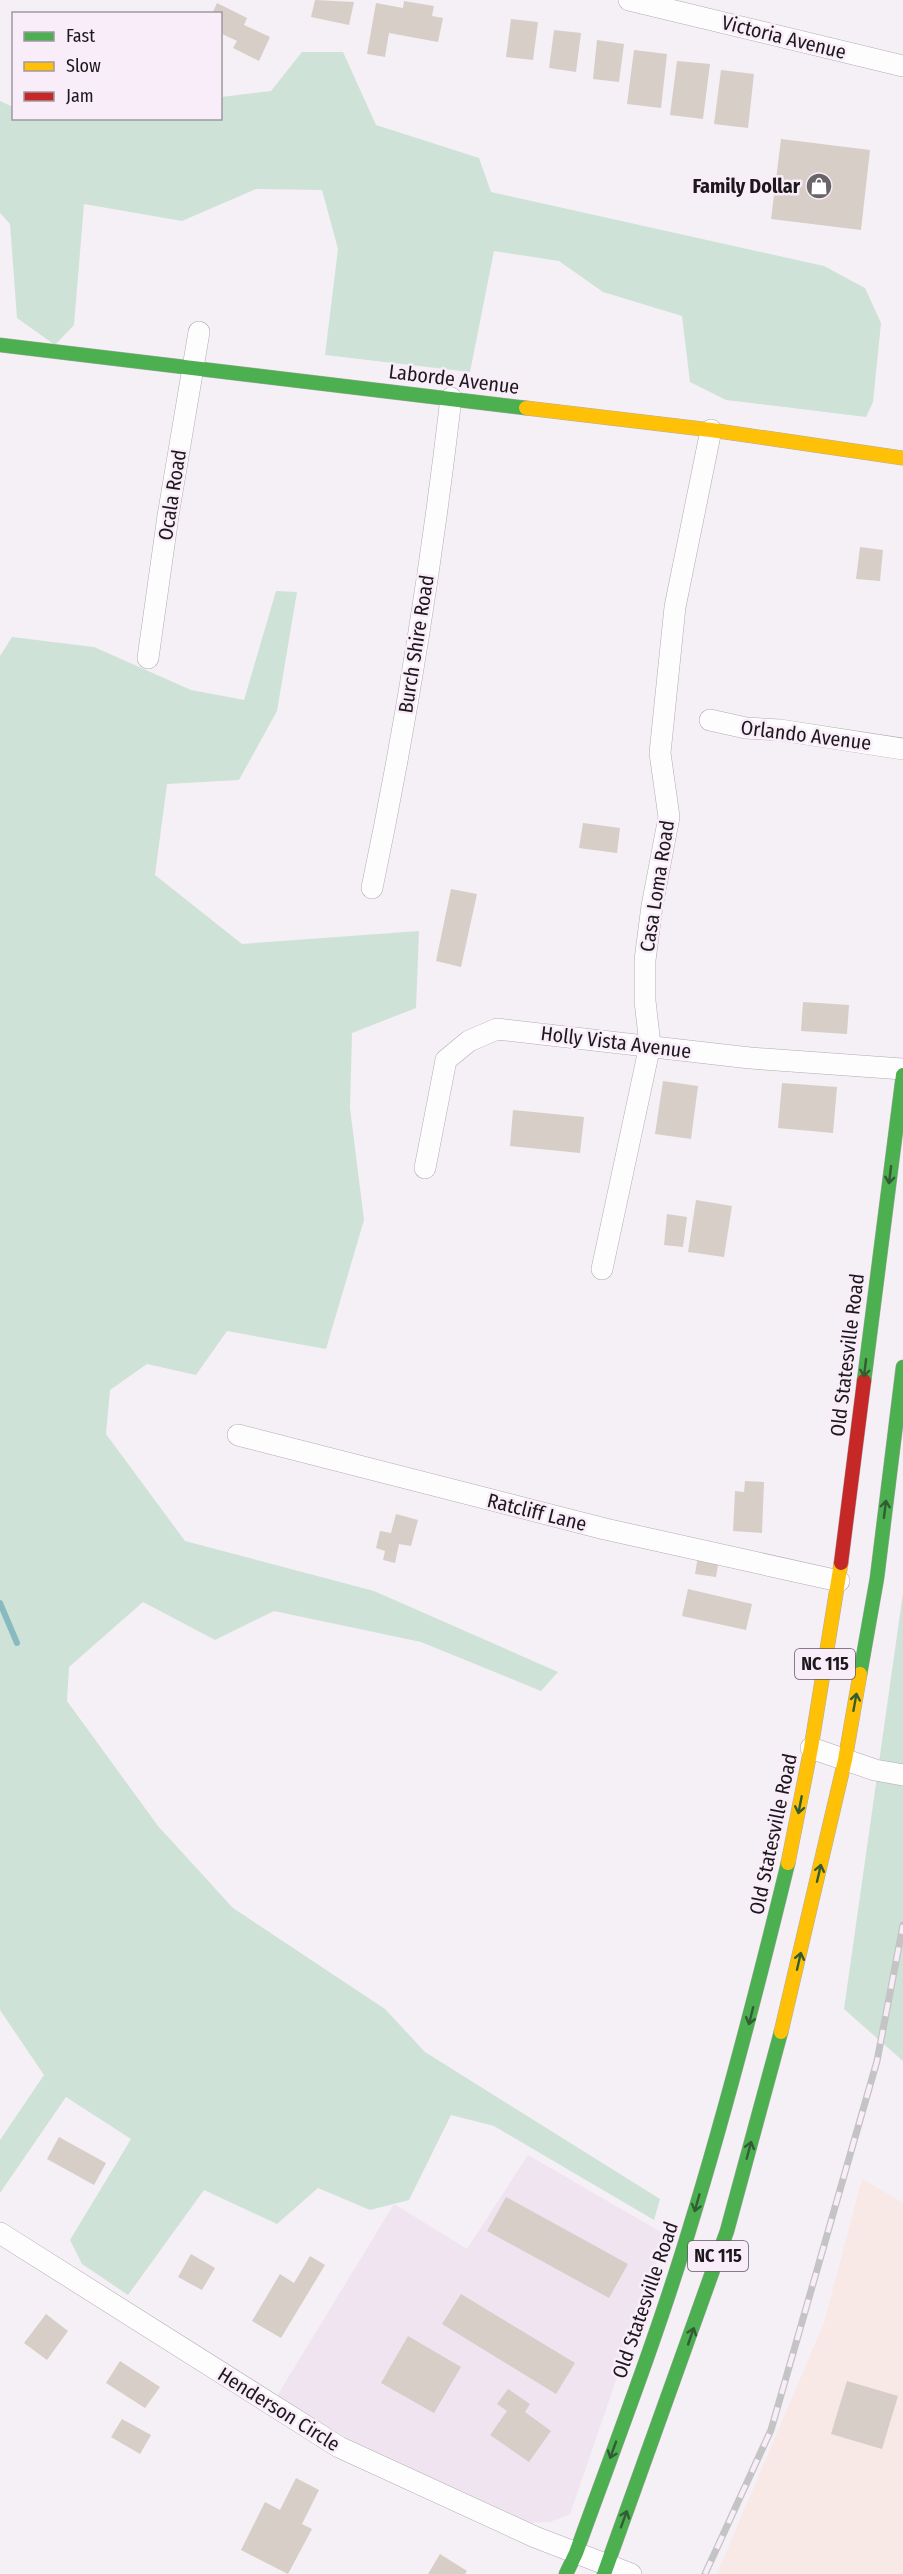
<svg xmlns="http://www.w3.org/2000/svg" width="903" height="2574" font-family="'Fira Sans Condensed',sans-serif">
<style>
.commercial{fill:#efe4f0}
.industrial{fill:#f8e8e6}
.green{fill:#cfe2d7}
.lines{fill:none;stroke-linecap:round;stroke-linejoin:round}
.stream{stroke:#88bac0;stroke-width:6}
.building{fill:#d7cec7}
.street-casing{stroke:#b0abaf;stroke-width:22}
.fast-casing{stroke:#b0abaf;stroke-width:15}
.slow-casing{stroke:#b0abaf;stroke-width:15}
.jam-casing{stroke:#b0abaf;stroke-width:15}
.street{stroke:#fefdfe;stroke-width:21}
.fast{stroke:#4caf50;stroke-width:14}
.slow{stroke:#ffc107;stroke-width:14}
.jam{stroke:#c62828;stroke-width:14}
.rail-casing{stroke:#c5c4c5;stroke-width:7}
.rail{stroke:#f8edf8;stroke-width:4.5;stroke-dasharray:14;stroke-linecap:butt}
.oneway{stroke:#325c33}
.labels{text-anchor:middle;stroke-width:5;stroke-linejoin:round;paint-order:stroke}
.shield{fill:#f8edf8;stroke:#5e585e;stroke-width:1.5}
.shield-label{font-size:18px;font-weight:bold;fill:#1c181c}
.street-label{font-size:20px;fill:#1c181c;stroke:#f8edf8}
.poi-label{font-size:20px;font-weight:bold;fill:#1c181c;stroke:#f8edf8;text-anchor:end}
</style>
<rect width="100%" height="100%" fill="#f5f0f5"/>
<path class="commercial" d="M528 2155 666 2235 570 2514 550 2522 525 2523 347 2438 277 2396 394 2204 467 2249Z"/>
<path class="industrial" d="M862 2179 903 2203V2574H717L824 2323Z"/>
<g class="green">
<path d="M302 52H343L376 125 479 158 491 192 824 266 865 288 881 323 873 402 866 417 726 400 690 382 682 316 603 292 559 261 494 251 470 372 325 355 338 249 322 190 256 189 182 221 84 204 74 325 55 345 17 318 10 224 0 213V101L13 107 14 118H220L221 97 271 91Z"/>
<path d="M276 591 297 592 277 711 239 780 167 784 155 875 242 944 419 931 416 1008 352 1033 350 1108 364 1220 326 1349 227 1331 196 1375 147 1364 110 1390 106 1434 185 1541 374 1591 558 1672 541 1691 421 1642 274 1611 215 1640 143 1602 69 1667 67 1701 158 1826 233 1908 385 2009 425 2052 660 2199 654 2220 494 2126 451 2115 409 2200 370 2210 318 2188 277 2224 204 2190 128 2295 82 2264 70 2240 131 2139 66 2097 0 2193V2140L44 2075 0 2010V656L12 637 94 647 191 690 244 700Z"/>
<path d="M903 1593V2061L844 2009Z"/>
</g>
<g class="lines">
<path class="stream" d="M0 1603 17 1643"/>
</g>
<g class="building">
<path d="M315 0 354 2 349 25 311 17Z"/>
<path d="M404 1 434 6 432 16 443 18 438 42 389 33 385 57 367 54 376 3 403 8Z"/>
<path d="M217 3 247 18 244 25 270 37 259 61 233 48 237 41 220 33V14H212Z"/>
<path d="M511 19 538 22 533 60 506 57Z"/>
<path d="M554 30 581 33 576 72 549 68Z"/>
<path d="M597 40 624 44 619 82 593 79Z"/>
<path d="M634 50 667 54 661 108 627 104Z"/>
<path d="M677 61 710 64 703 119 670 115Z"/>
<path d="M721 70 754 74 748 128 714 124Z"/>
<path d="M781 139 870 150 861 230 771 219Z"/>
<path d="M860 547 883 550 880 581 856 579Z"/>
<path d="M583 823 620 828 617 853 579 848Z"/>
<path d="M451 889 477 894 461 967 436 961Z"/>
<path d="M803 1002 849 1005 847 1034 801 1031Z"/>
<path d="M663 1081 698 1086 691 1139 655 1134Z"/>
<path d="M782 1083 837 1087 833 1133 778 1128Z"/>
<path d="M513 1110 584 1117 580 1153 510 1146Z"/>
<path d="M696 1200 732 1206 724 1257 688 1252Z"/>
<path d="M667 1214 687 1217 683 1247 664 1245Z"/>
<path d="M745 1481 764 1482 762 1533 733 1531 735 1491 744 1492Z"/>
<path d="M396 1514 418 1520 411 1546 399 1544 395 1563 383 1560 385 1551 376 1548 380 1531 391 1533Z"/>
<path d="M698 1556 719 1559 716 1577 695 1574Z"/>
<path d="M688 1589 752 1604 746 1630 682 1616Z"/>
<path d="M59 2137 106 2163 94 2185 47 2159Z"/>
<path d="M506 2197 628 2264 609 2298 487 2231Z"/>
<path d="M191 2254 215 2268 202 2290 178 2277Z"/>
<path d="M310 2256 325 2265 281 2338 252 2321 280 2274 294 2283Z"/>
<path d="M461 2294 575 2363 556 2394 442 2324Z"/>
<path d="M46 2314 68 2331 47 2360 24 2343Z"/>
<path d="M408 2336 461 2367 434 2413 381 2383Z"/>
<path d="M120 2361 160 2387 145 2408 106 2383Z"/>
<path d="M847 2381 898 2396 882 2449 831 2434Z"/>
<path d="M508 2389 530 2404 525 2412 551 2431 529 2462 490 2435 507 2411 497 2404Z"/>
<path d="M122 2419 151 2435 140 2454 111 2437Z"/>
<path d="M296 2478 319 2490 302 2524 312 2529 288 2574 241 2550 265 2502 280 2510Z"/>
<path d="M440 2554 467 2571 465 2574H428Z"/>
</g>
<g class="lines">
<defs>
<g id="street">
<path d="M629 0 903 66"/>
<path d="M148 658 168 516 199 332"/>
<path d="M710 720 746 728 780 730 903 749"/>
<path d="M372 888C406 726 432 562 451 398"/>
<path d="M425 1168 446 1060 469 1041 497 1029 750 1058 903 1069"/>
<path d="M602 1269 650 1045 645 1001V960L652 906 669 817 660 753 675 607 711 430"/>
<path d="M238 1435 605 1529 839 1581"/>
<path d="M811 1748 875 1770 903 1775"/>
<path d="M0 2233 339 2447 535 2537 631 2574"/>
</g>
<g id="fast">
<path d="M0 345 526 408"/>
<path d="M864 1381 903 1075"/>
<path d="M860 1674 877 1578 903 1367"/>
<path d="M566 2574 576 2553C615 2445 657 2337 690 2227 727 2107 758 1986 788 1863"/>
<path d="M604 2574 727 2231 781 2032"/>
</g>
<g id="slow">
<path d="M526 408 711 430 903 458"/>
<path d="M788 1863 811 1748 841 1563"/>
<path d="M781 2032 845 1760 860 1674"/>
</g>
<path id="jam" d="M841 1563 864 1381"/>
</defs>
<use href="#street" class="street-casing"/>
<use href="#fast" class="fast-casing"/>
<use href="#slow" class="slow-casing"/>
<use href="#jam" class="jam-casing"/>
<use href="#street" class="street"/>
<use href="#fast" class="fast"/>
<use href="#slow" class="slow"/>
<use href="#jam" class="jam"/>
<defs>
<path id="rail" d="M705 2574 771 2430 877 2061 903 1925"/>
</defs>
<use href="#rail" class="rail-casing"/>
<use href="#rail" class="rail"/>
</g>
<defs><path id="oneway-shaft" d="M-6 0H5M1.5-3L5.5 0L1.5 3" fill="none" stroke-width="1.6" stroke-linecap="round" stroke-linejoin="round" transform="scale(1.5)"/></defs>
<g class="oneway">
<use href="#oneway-shaft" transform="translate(890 1175) rotate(97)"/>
<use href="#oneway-shaft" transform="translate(865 1368) rotate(97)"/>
<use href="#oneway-shaft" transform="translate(885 1509) rotate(-83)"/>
<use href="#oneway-shaft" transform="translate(855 1702) rotate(-80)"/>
<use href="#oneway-shaft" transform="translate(800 1805) rotate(101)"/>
<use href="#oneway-shaft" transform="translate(819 1873) rotate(-77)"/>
<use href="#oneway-shaft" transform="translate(799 1961) rotate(-77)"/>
<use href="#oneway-shaft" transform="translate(751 2016) rotate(104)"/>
<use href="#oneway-shaft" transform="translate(749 2150) rotate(-75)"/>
<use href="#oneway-shaft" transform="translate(697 2203) rotate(106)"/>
<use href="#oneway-shaft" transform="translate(691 2336) rotate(-71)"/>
<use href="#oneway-shaft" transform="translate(613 2450) rotate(110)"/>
<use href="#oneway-shaft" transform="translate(624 2519) rotate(-70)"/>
</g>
<defs>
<symbol id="shop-disc" viewBox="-11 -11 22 22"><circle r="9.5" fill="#686468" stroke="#f8edf8"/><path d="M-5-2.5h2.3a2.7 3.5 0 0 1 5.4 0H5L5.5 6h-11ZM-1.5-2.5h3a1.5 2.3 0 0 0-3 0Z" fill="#fff"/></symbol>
</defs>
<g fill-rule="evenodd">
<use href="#shop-disc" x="804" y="171" width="30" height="30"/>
</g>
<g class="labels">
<g class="shield">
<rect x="795" y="1649" width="60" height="30" rx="4.5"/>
<rect x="688" y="2241" width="60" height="30" rx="4.5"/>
</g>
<g class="shield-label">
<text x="825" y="1670">NC 115</text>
<text x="718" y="2262">NC 115</text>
</g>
<g class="street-label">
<text transform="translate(784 37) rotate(14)" y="7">Victoria Avenue</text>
<text transform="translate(454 379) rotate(7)" y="7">Laborde Avenue</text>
<text transform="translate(172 495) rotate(-81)" y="7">Ocala Road</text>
<text transform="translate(416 644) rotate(-81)" y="7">Burch Shire Road</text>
<text transform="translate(806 735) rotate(7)" y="7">Orlando Avenue</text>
<text transform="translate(657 886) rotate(-81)" y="7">Casa Loma Road</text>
<text transform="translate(616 1042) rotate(7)" y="7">Holly Vista Avenue</text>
<text transform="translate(847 1355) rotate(-83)" y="7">Old Statesville Road</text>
<text transform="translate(537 1512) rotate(14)" y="7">Ratcliff Lane</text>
<text transform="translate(773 1834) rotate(-78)" y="7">Old Statesville Road</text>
<text transform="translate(645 2300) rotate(-71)" y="7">Old Statesville Road</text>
<text transform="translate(279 2409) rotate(32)" y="7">Henderson Circle</text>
</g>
<g class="poi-label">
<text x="800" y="193">Family Dollar</text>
</g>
</g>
<rect x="12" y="12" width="210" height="108" fill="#f8edf8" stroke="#a098a0" stroke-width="1.5"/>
<rect x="24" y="32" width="30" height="9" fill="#4caf50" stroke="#a098a0" stroke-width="1.5"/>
<text x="66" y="42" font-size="18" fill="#1c181c">Fast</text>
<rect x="24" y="62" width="30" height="9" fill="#ffc107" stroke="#a098a0" stroke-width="1.5"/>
<text x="66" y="72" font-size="18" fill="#1c181c">Slow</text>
<rect x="24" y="92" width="30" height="9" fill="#c62828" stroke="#a098a0" stroke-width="1.5"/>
<text x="66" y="102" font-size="18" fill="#1c181c">Jam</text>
</svg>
